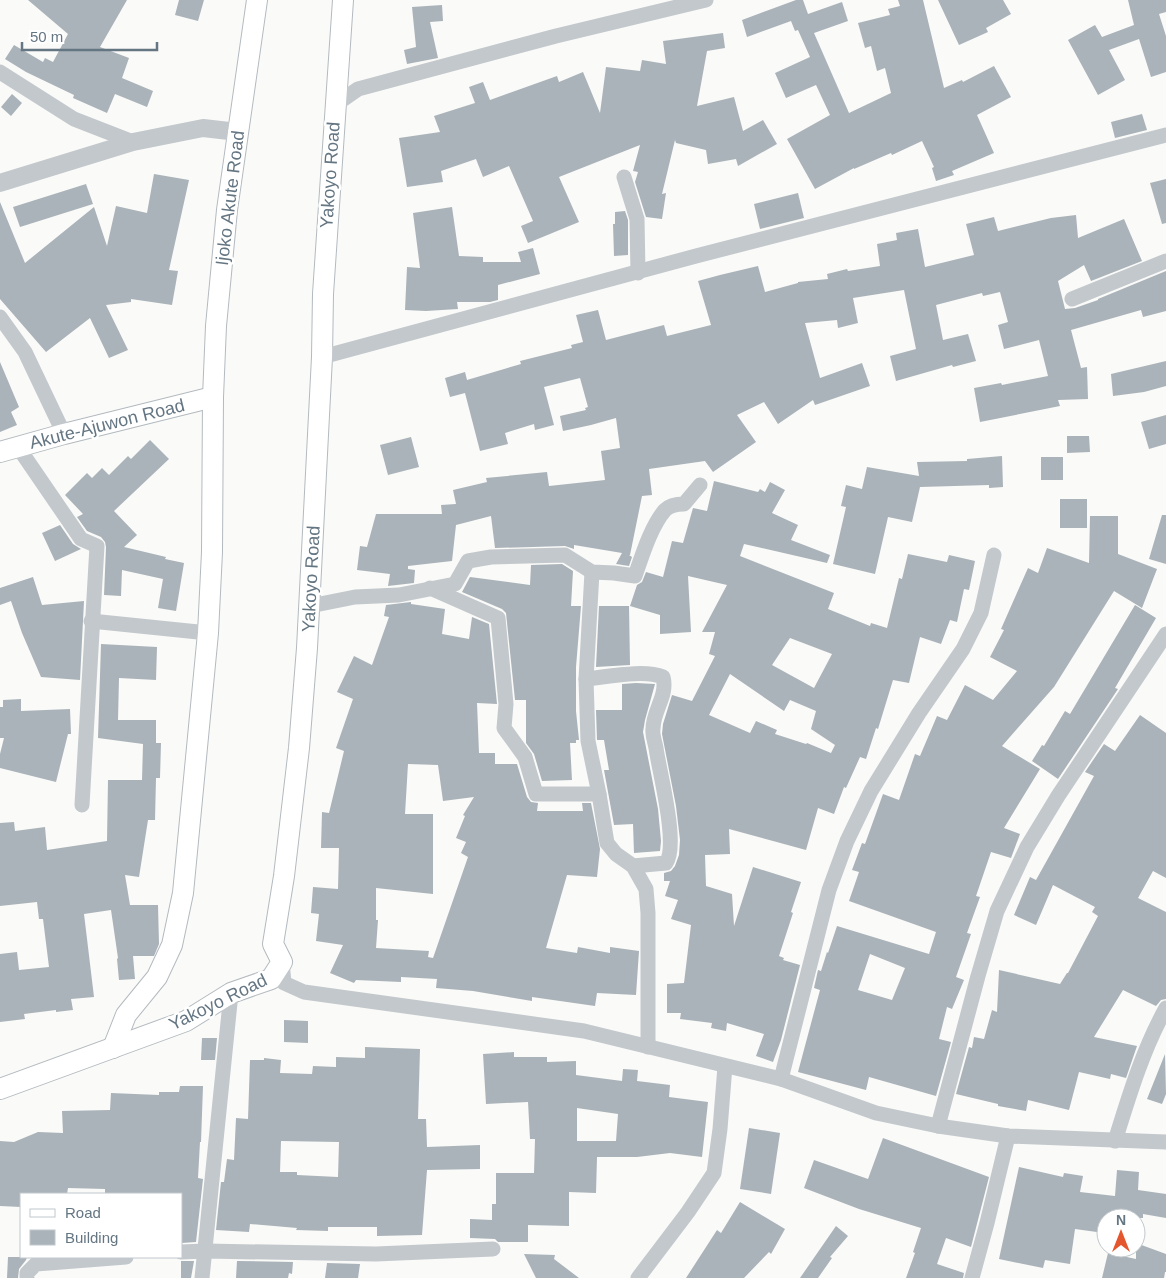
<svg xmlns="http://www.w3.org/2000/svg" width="1166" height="1278" font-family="Helvetica,sans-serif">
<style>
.building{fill:#aab3b9;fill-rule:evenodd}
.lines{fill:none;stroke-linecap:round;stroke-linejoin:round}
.secondary-casing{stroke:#b3babf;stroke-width:22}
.minor{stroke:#c3c8cc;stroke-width:15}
.tertiary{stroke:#c3c8cc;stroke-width:18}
.secondary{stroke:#fff;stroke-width:20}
.labels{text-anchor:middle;stroke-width:5;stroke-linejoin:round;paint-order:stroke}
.street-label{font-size:18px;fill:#657683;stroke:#fff}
</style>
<rect width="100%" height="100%" fill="#fafaf8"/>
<g class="building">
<path d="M28 0H127L100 47 129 58 122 78 153 91 147 107 115 94 107 113 73 98 74 95 26 72 5 59 14 45 43 62 45 58 53 62 68 34Z"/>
<path d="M179 0H204L198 21 175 15Z"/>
<path d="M796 0H803L808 14 842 2 848 21 814 33 849 113 891 93 885 68 877 71 871 46 865 48 858 23 890 15 888 9 900 6 898 0H923L944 88 962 80 963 82 994 66 1011 97 977 115 994 153 952 171 954 175 936 181 932 168 934 167 922 141 892 155 891 153 854 169V168L815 189 787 139 830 115 816 85 786 98 775 73 810 57 798 30 795 31 791 21 747 37 742 20Z"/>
<path d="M938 0H1003L1011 14 986 28 988 32 959 45Z"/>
<path d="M1128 0H1166V12L1159 14 1166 36V72L1151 77 1139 39 1109 50 1125 80 1098 95 1068 40 1095 25 1102 37 1134 25Z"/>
<path d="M442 5 443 21 430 22 438 58 407 64 404 50 416 47 412 7Z"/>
<path d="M723 33 725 48 707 51 697 106 734 97 743 131 763 120 777 144 738 166 736 159 708 164 706 150 676 143 675 140 662 194 666 193 662 219 646 217 635 182 638 172 633 171 640 145 559 177 579 222 528 243 521 226 533 221 509 166 483 177 476 159 441 171 443 182 407 187 399 138 440 132 434 116 475 103 469 87 483 82 490 100 557 76 559 82 583 72 600 113 606 67 640 71 642 60 666 64 663 41Z"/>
<path d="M12 94 22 103 11 116 1 107Z"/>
<path d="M1142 114 1147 130 1115 138 1111 122Z"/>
<path d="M154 174 189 180 169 270 178 271 172 305 131 299V302L106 305 128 350 109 358 90 318 46 352 0 299V202L25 263 94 207 107 246 116 206 147 213Z"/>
<path d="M1166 179V223L1162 224 1150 183Z"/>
<path d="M86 184 93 204 20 227 13 207Z"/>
<path d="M798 193 804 218 760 229 754 204Z"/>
<path d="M452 207 459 256 483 257V262H521L518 252 533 248 540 274 498 285V300L490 302H457L458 309 426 311 405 310 407 267 420 268 413 213Z"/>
<path d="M625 211 628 220V255L614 256 613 224H615V212Z"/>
<path d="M1076 215 1078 238 1124 219 1142 261 1091 281 1084 265 1058 281 1065 309 1075 308 1098 300V299L1166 271V311L1143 317 1141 310 1071 330 1081 368 1087 367 1088 399 1058 400 1060 406 980 422 974 388 1001 383 1002 385 1048 376 1039 340 1004 349 998 325 1008 322 1000 292 983 296 982 293 936 305 943 340 968 334 976 361 953 367 952 365 896 381 890 356 916 349 904 290 853 298 858 323 838 328 837 320 805 323 820 378 862 363 870 386 815 405 813 400 778 424 764 402 737 415 756 442 713 472 705 461 649 469 652 495 642 496 630 555H629L632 557 629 566 616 564 622 553 574 545V549L565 546 495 548 491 516 456 525 452 561 408 566V569L415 570 414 583 388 586 390 574 357 570 360 546 367 547 376 514H442L441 505 456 504 453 490 487 482 486 478 547 472 549 486 605 480 601 451 620 448 616 418 591 425 563 431 560 416 586 410 585 408 588 407 580 378 544 387 554 425 535 430 534 424 505 433 508 444 480 451 465 393 450 397 445 378 465 372 467 380 521 364 520 361 572 348 571 345 583 342 576 315 598 310 606 340 664 325 667 336 711 325 698 281 720 275 758 266 765 292 798 283V282L828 279 827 274 847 269 848 271 880 266 877 244 897 240 896 233 918 229 925 267 974 255 966 224 994 217 998 231 1051 218Z"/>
<path d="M1166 361V386L1144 392 1113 396 1111 374Z"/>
<path d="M0 362 19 407 11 412 17 425 0 432Z"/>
<path d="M1166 415V444L1149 449 1141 422Z"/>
<path d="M1067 436H1089L1090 452 1067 453Z"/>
<path d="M411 437 419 467 388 475 380 445Z"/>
<path d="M150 440 169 459 114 511 137 535 124 547 166 557 165 559 184 563 176 611 158 608 163 579 122 570 121 596 104 595 106 547 105 542 101 537 87 531 77 517 83 514 65 495 87 473 92 478 102 468 109 475 128 456 131 459Z"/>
<path d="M1002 456 1003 487 989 488V485L920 487 912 522 888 517 875 574 833 564 846 507 841 506 846 485 862 489 867 467 919 476 917 462 967 461V459Z"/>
<rect x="1041" y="457" width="22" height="23"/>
<path d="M714 481 758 492 760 489 765 492 770 482 785 490 772 513 798 525 791 540 830 555 827 563 744 544 740 556 834 593 828 609 870 626 871 623 887 628 899 578 902 579 908 554 947 562 949 555 975 561 969 590 964 589 957 622 950 620 941 644 920 637 909 683 893 680 878 729 876 728 866 759 860 757 846 788 844 787 834 814 818 808 806 850 729 829 730 854 705 855 706 886 732 894 734 926 753 867 801 882 791 912 793 913 779 956 784 958 783 960 800 965 781 1040 773 1062 756 1056 764 1034 727 1023 726 1031 711 1028 712 1023 680 1019 681 1013H667V984L684 983 691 925 671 919 678 900 665 896 670 881H664V873L671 871 675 866 679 855 680 840 676 806 662 734 663 724 672 695 692 701 715 656 709 654 715 632H702L727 585 688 576 691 632 660 634V615L630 606 637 585 642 582 646 572 663 577 672 541 683 543 693 508 707 511ZM790 638 832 654 814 688 772 665ZM730 674 784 711 790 700 816 711 811 729 835 745 831 753 807 743 806 744 775 734 777 730 756 721 750 733 709 715Z"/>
<rect x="1060" y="499" width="27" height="29"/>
<path d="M1162 515H1166V564L1149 559Z"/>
<path d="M1090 516H1118V554L1157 569 1142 608 1114 591 1054 687 1002 746 1040 769 1004 828 1020 834 1011 858 991 852 976 896 980 897 967 933 971 934 956 977 964 980 952 1009 947 1007 939 1039 951 1042 936 1096 869 1077 866 1090 798 1072 820 990 814 988 818 970 821 971 827 952 828 953 837 926 929 954 936 932 849 901 859 872 852 870 862 843 865 844 883 794 899 800 915 754 920 756 937 716 947 720 965 685 993 700 1017 671 990 657 1004 630 1001 629 1028 568 1038 573 1047 548 1089 563ZM870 954 905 968 892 1000 858 990Z"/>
<path d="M60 525 73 544 81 549 55 561 42 533Z"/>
<path d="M562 564 573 571 571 606H581L576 667V711L579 740H576V743H570L572 780 542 781 534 754 526 743V700H515L506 613 502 609 462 592 470 577 530 585 531 565Z"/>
<path d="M33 577 42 605 84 601 80 680 41 677 22 633 11 601 0 605V588Z"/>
<path d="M411 602V604L445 609 442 634 469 639 472 617 489 624 497 704 477 703 479 753H495V764H517L527 797 531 802 538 803 537 811H583L582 803H591L600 849 597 877 567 875 546 948 577 953 578 947 610 953V947L639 951 636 995 597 993 595 1006 532 997V1001L473 991 436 988 437 979 401 977V982L356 980 354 983 330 973 343 945 316 941 319 914 311 913 313 887 338 889 339 848H321L322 812 329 813 344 751 336 748 353 699 337 692 354 656 372 665 389 617 384 616 386 605ZM408 764 438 765 443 801 474 797 463 815 465 816 456 838 466 842 461 853 468 857 433 958 428 957 429 951 376 948 378 920H376V888L433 894V814H405Z"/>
<path d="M1135 605 1156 618 1115 688 1118 689 1058 779 1032 761 1042 745 1044 746 1065 711 1070 714Z"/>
<path d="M599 606H629L630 665 596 667Z"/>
<path d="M101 644 157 647 156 680 119 678 118 720H156V743H161L160 778H156L155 820H148L139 877 125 875 130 905H158L159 944 154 956H133L135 979 119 980 117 959 118 958 111 910 84 914 94 997 71 999 73 1010 56 1012V1010L24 1014 25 1019 0 1022V954L17 952 19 970 49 967 43 919H39L37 902 0 906V823L14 822 15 831 45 827 47 850 107 841 108 780H142L143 744 98 738Z"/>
<path d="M636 683 655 684 645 720 643 732 658 809 661 841 660 851 634 853 633 824 614 825 604 770H609L604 740H597L596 710H622V684Z"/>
<path d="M21 699V711L70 709 71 734H68L56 782 0 768V754L4 738H0V707H3V700Z"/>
<path d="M1140 715 1166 733V878L1153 871 1138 898 1166 912V999L1161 1000 1156 1006 1123 990 1094 1037 1137 1046 1126 1078 1111 1074 1110 1079 1079 1072 1069 1110 1028 1100 1026 1111 998 1106V1104L956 1094 969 1047 972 1048 974 1037 984 1039 992 1010 997 1012 999 970 1060 984 1067 973H1068L1098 916 1092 912 1095 907 1053 885 1036 925 1014 915 1030 877 1036 880 1094 776 1085 772 1104 744 1115 751Z"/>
<path d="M284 1020 308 1021V1043L284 1042Z"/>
<path d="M202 1038H217L215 1060H201Z"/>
<path d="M365 1047 420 1049 418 1119H426L427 1147 480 1145V1169L427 1170 422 1235 377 1236V1227H328V1231L296 1230 297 1228 250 1224 249 1232 216 1230 221 1182H224L227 1159 234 1160 236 1118 248 1119 250 1060H264V1058L281 1060 280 1073 312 1074 313 1066 336 1067V1057L365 1058ZM281 1141 339 1142 338 1177 297 1175V1172H280Z"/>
<path d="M514 1052V1057H547V1062L576 1061V1075L622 1081 623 1069 638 1070 637 1081 670 1085 669 1097 708 1102 702 1157 670 1153 637 1157H597L596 1193 569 1192V1226L528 1225V1242H498L495 1239 470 1238V1219L492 1220V1204H496V1173H534L535 1139H530L528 1102 486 1104 483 1054ZM577 1108 618 1114 616 1141H577Z"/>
<path d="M1165 1054 1166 1094 1162 1104 1147 1099Z"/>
<path d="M180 1086H203L201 1142H200L198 1178 203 1179 196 1242 181 1243V1194H105V1189L68 1188 67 1194H21V1207L0 1206V1141L14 1142 38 1132 63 1133 62 1111 110 1110 111 1093 159 1095V1092H179Z"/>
<path d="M749 1128 780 1133 771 1194 740 1189Z"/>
<path d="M883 1138 989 1177 971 1247 946 1238 937 1264 964 1273 963 1278H906L915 1253 913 1252 921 1228 859 1209 804 1188 814 1160 868 1179Z"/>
<path d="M1019 1167 1063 1177 1064 1173 1083 1176 1080 1192 1115 1196 1117 1170 1139 1172 1138 1190 1166 1194V1218L1143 1214V1218H1105L1104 1233 1075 1229 1070 1264 1045 1260 1043 1268 999 1259Z"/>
<path d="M740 1202 785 1229 771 1254 769 1252 744 1278H686L717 1230 721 1233Z"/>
<path d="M836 1226 848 1236 830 1257 832 1258 818 1278H800Z"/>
<path d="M1136 1243 1166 1254V1272H1165L1164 1278H1102L1108 1253 1136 1259Z"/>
<path d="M524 1254 555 1255 554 1259 579 1278H536Z"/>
<path d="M8 1257H27L26 1260 19 1269 18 1278H7Z"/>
<path d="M181 1261H194L191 1278H181Z"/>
<path d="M237 1261 293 1262 292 1274 289 1273 288 1278H236Z"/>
<path d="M327 1263 360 1264 358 1278H325Z"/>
</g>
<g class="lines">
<defs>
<g id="secondary">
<path d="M0 452 64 434 213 397"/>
<path d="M113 1048 126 1015 157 977 172 945 183 893 208 633 212 552 213 397 216 326 227 210 257 0"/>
<path d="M0 1089 186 1021 231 993 271 979 282 962 273 944 284 876 299 748 307 648 322 357 323 294 343 0"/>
</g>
</defs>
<use href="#secondary" class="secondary-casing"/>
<g class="minor">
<path d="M0 72 74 119 133 142"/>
<path d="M335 105 358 89 556 36 706 0"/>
<path d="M624 177 637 219 638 273"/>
<path d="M1072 299 1166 261"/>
<path d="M0 317 25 352 64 434"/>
<path d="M322 357 696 256 1166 135"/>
<path d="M18 447 81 539 97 546 82 805"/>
<path d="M592 572 586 679 588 741 599 794 607 843 616 854 633 866 646 889 648 913V1047"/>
<path d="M430 588 498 618 506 704 504 728 525 757 536 794H599"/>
<path d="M310 606 355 597 399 595 455 584 468 561 491 557 565 555 592 572 614 573 635 576C642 556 651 526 665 510 670 505 677 504 684 504L700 485"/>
<path d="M91 621 208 633"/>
<path d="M586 679C607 677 644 669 663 677 668 696 653 710 653 729 652 735 655 742 656 748 659 771 679 845 666 863L633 866"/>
<path d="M282 962 284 983 304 992 584 1031 781 1079 876 1113 938 1126 1008 1136 1166 1142"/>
<path d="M781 1079 829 890 847 841 871 791 919 713 963 649 981 613 994 555"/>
<path d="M938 1126 978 976 997 911 1027 847 1058 796 1166 634"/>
<path d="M1115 1141C1129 1096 1143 1049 1166 1008"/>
<path d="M181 1252 206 1251 376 1254 493 1249"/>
<path d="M27 1278V1273L36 1264 126 1257"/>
<path d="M202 1278 231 993"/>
<path d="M638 1278 688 1212 714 1173 720 1129 725 1066"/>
<path d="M972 1278 987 1223 1008 1136"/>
</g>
<path class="tertiary" d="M0 183 133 142 203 128 238 132"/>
<use href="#secondary" class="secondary"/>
</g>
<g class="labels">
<g class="street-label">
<text transform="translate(330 175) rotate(-86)" y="6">Yakoyo Road</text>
<text transform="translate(230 198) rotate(-83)" y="6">Ijoko Akute Road</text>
<text transform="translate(107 424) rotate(-14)" y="6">Akute-Ajuwon Road</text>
<text transform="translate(311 579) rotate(-87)" y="6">Yakoyo Road</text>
<text transform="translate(218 1002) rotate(-26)" y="6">Yakoyo Road</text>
</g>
</g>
<rect x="20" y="1193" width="162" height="65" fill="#ffffff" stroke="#c1c8cd"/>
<rect x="30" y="1209" width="25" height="8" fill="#ffffff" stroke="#c1c8cd"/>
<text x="65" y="1218" font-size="15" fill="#657683">Road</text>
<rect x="30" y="1230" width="25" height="15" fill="#aab3b9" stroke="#c1c8cd"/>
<text x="65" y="1243" font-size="15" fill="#657683">Building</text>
<g transform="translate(1121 1233)"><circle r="24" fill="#ffffff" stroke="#c1c8cd"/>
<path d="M0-4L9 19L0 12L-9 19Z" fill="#e4572e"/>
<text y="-8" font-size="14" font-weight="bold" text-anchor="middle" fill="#657683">N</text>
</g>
<path d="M22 42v8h135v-8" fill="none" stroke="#657683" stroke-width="2.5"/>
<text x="30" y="42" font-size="15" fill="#657683" stroke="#ffffff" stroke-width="4" paint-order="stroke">50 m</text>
</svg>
